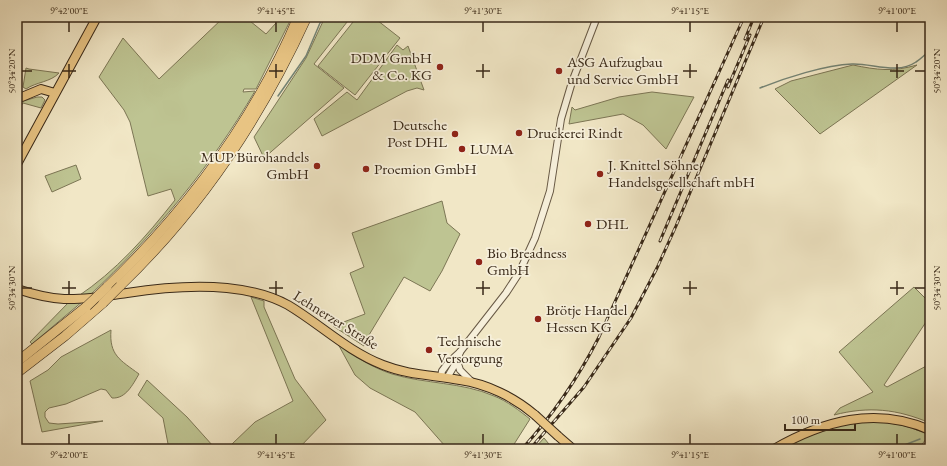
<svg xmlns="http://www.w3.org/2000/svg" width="947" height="466" font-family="'EB Garamond',serif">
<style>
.green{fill:#bec492;stroke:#7c7655}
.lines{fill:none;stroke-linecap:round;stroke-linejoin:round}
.stream{stroke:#748475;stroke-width:1.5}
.minor-casing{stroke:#675844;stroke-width:8}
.major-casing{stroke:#392918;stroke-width:10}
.highway-casing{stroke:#392918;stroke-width:10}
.minor{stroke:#f6efda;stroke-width:6}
.major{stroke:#e8c483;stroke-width:8}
.highway{stroke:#e8c483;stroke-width:9}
.rail-casing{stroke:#392918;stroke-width:3}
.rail{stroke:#f6efda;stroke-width:1.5;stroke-dasharray:4.5;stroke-linecap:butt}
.major-bridge-casing{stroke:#392918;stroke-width:10;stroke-linecap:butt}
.highway-bridge-casing{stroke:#392918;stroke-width:10;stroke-linecap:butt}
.major-bridge{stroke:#e8c483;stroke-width:8}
.highway-bridge{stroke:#e8c483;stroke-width:9}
.ticks{fill:none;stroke:#392918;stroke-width:1.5}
.poi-dot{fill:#8f2418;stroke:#f6efda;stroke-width:1.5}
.labels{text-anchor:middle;stroke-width:3.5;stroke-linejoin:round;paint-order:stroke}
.poi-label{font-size:15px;fill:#392918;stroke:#f6efda;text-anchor:start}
.street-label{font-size:15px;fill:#392918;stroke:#f6efda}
.neatline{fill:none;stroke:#392918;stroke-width:1.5}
.ticks-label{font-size:10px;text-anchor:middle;fill:#392918}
</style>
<rect width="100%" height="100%" fill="#f1e7c6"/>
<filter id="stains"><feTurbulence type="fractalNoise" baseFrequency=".005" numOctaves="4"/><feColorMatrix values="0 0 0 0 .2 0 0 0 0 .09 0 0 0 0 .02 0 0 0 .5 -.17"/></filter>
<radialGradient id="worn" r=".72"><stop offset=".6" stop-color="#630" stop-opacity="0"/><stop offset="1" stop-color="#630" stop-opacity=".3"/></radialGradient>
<g class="green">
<path d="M224 17H245L266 34 276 23 273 18 274 17H292L256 89H244L243 92 255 91C210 168 154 235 89 296L77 297C116 271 146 237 175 200L171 189 148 196 130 122 124 110 99 77 123 38 159 79Z"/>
<path d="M325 17H351L314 64 344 88 264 158 254 137 306 58Z"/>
<path d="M357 17H373L400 38 355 95 318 66Z"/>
<path d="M397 45 403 50 408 46 424 90 417 88 407 91 322 136 314 119 347 92 357 100Z"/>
<path d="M853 65C877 70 893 72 917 65L820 134 775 89 791 81Z"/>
<path d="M26 68 29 69 59 73C51 82 36 82 26 89L23 87Z"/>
<path d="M652 92 694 97 666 149 643 125 623 114 569 124 572 107 575 110 619 97Z"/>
<path d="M37 97H42L45 100 41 108 23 103 20 108 17 107V103Z"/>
<path d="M76 165 81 179 52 192 45 176Z"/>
<path d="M442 201 447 223 460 234 442 271 430 291 404 277 369 335 364 346 333 326 365 314 350 273 364 267 352 233Z"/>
<path d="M914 287 930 303V316L884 385 887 387 930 364V423C897 409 869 406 834 415L840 408 873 392 839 352Z"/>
<path d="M251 297 264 301V307L295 379 326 420 298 449H234L232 444 255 422 293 401Z"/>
<path d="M83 301 32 344 30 342 69 302Z"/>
<path d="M111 330C109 355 120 360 139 374 133 384 126 399 112 398L106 390 101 389 66 404 49 408 45 412V417L49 423 58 424 103 421 42 432 30 381 48 370 61 357Z"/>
<path d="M338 344C354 356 373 368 392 374 425 384 462 382 494 396 507 401 520 411 530 419L511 449H442L445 446 415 412 370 388 355 375Z"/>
<path d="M147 380 187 417 213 446 212 449H169L163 418 138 395Z"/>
<path d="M859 421C888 422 903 423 929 435L920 447 917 449H781C806 434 832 427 859 421Z"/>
<path d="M544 438 553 449H534Z"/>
</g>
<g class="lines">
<g class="stream">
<path d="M760 88C785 78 825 65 852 64 872 63 897 75 916 62 921 59 925 54 930 51"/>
<path d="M278 96 306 56 320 23 327 17"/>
<path d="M894 449 920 439"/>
</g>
<defs>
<g id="minor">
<path d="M457 361 460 370 472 382"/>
<path d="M441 377 442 371 448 363 460 352 506 293 519 273 535 238 550 191 561 119 572 82 597 17"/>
<path d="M447 378 457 361 460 352"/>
</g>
<g id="major">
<path d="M17 99 41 89 55 93"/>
<path d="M17 164 97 17"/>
<path d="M17 289C32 294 48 298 64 299 85 300 107 296 127 293 159 288 195 285 227 288 248 290 270 295 288 305 320 324 347 351 383 365 408 375 433 375 460 380 487 384 514 397 535 415"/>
<path d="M558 436 573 449"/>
<path d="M774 449C823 421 875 406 930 430"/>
</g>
<g id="highway">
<path d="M120 286C200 209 261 118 307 17"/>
<path d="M107 287C187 210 255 119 298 17"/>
<path d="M17 362 87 306"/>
<path d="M17 373 65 336 103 303"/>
</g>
</defs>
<use href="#minor" class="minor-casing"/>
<use href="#major" class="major-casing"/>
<use href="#highway" class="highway-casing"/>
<use href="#minor" class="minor"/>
<use href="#major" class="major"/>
<use href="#highway" class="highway"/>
<defs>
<g id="rail">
<path d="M745 39 754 17"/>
<path d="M728 87 750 35"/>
<path d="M660 241 728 80"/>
<path d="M522 449C553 415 578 378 599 337L744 17"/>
<path d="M530 449 584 387 631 318 657 268 676 226 764 17"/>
</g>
</defs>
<use href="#rail" class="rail-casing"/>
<use href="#rail" class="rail"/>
<defs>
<path id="major-bridge" d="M535 415 558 436"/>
<g id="highway-bridge">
<path d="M103 303 120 286"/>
<path d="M87 306 107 287"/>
</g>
</defs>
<use href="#major-bridge" class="major-bridge-casing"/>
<use href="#highway-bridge" class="highway-bridge-casing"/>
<use href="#major-bridge" class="major-bridge"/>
<use href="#highway-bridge" class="highway-bridge"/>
</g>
<path class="ticks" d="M69 22V32M276 22V32M483 22V32M690 22V32M897 22V32M69 64V78M276 64V78M483 64V78M690 64V78M897 64V78M22 71H32M62 71H76M269 71H283M476 71H490M683 71H697M890 71H904M915 71H925M69 281V295M276 281V295M483 281V295M690 281V295M897 281V295M22 288H32M62 288H76M269 288H283M476 288H490M683 288H697M890 288H904M915 288H925M69 434V444M276 434V444M483 434V444M690 434V444M897 434V444"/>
<g class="poi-dot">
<circle cx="440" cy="67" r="4"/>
<circle cx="559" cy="71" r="4"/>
<circle cx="519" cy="133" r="4"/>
<circle cx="455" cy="134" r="4"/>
<circle cx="462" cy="149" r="4"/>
<circle cx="317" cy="166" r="4"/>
<circle cx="366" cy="169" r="4"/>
<circle cx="600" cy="174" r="4"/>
<circle cx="588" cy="224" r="4"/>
<circle cx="479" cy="262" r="4"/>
<circle cx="538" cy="319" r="4"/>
<circle cx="429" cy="350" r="4"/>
</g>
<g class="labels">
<g class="poi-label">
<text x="432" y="63" text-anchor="end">DDM GmbH<tspan x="432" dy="17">&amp; Co. KG</tspan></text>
<text x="567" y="67">ASG Aufzugbau<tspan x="567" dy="17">und Service GmbH</tspan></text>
<text x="447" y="130" text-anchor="end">Deutsche<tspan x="447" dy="17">Post DHL</tspan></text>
<text x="527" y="138">Druckerei Rindt</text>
<text x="470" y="154">LUMA</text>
<text x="309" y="162" text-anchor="end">MUP Bürohandels<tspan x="309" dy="17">GmbH</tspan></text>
<text x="608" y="170">J. Knittel Söhne<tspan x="608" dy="17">Handelsgesellschaft mbH</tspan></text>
<text x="374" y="174">Proemion GmbH</text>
<text x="596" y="229">DHL</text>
<text x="487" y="258">Bio Breadness<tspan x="487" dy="17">GmbH</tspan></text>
<text x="546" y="315">Brötje Handel<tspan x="546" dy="17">Hessen KG</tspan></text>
<text x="437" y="346">Technische<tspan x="437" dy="17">Versorgung</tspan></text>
</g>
<g class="street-label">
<text transform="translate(336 320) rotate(32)" y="5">Lehnerzer Straße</text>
</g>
</g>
<rect width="947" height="466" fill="none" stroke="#f1e7c6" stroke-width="44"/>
<path d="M785 424v6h70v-6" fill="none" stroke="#392918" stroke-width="2"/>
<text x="791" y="424" font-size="12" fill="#392918" stroke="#f6efda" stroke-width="3" paint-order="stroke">100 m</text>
<rect x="22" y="22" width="903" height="422" class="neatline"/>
<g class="ticks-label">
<text x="69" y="14">9°42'00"E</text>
<text x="276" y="14">9°41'45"E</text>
<text x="483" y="14">9°41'30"E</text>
<text x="690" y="14">9°41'15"E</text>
<text x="897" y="14">9°41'00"E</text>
<text transform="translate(936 71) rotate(-90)" y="4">50°34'20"N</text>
<text transform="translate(11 71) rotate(-90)" y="4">50°34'20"N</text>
<text transform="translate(936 288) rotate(-90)" y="4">50°34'30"N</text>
<text transform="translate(11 288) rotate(-90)" y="4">50°34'30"N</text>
<text x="69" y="458">9°42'00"E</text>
<text x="276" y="458">9°41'45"E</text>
<text x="483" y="458">9°41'30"E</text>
<text x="690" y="458">9°41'15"E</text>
<text x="897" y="458">9°41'00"E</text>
</g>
<rect width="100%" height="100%" filter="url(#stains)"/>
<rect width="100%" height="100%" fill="url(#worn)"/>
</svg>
